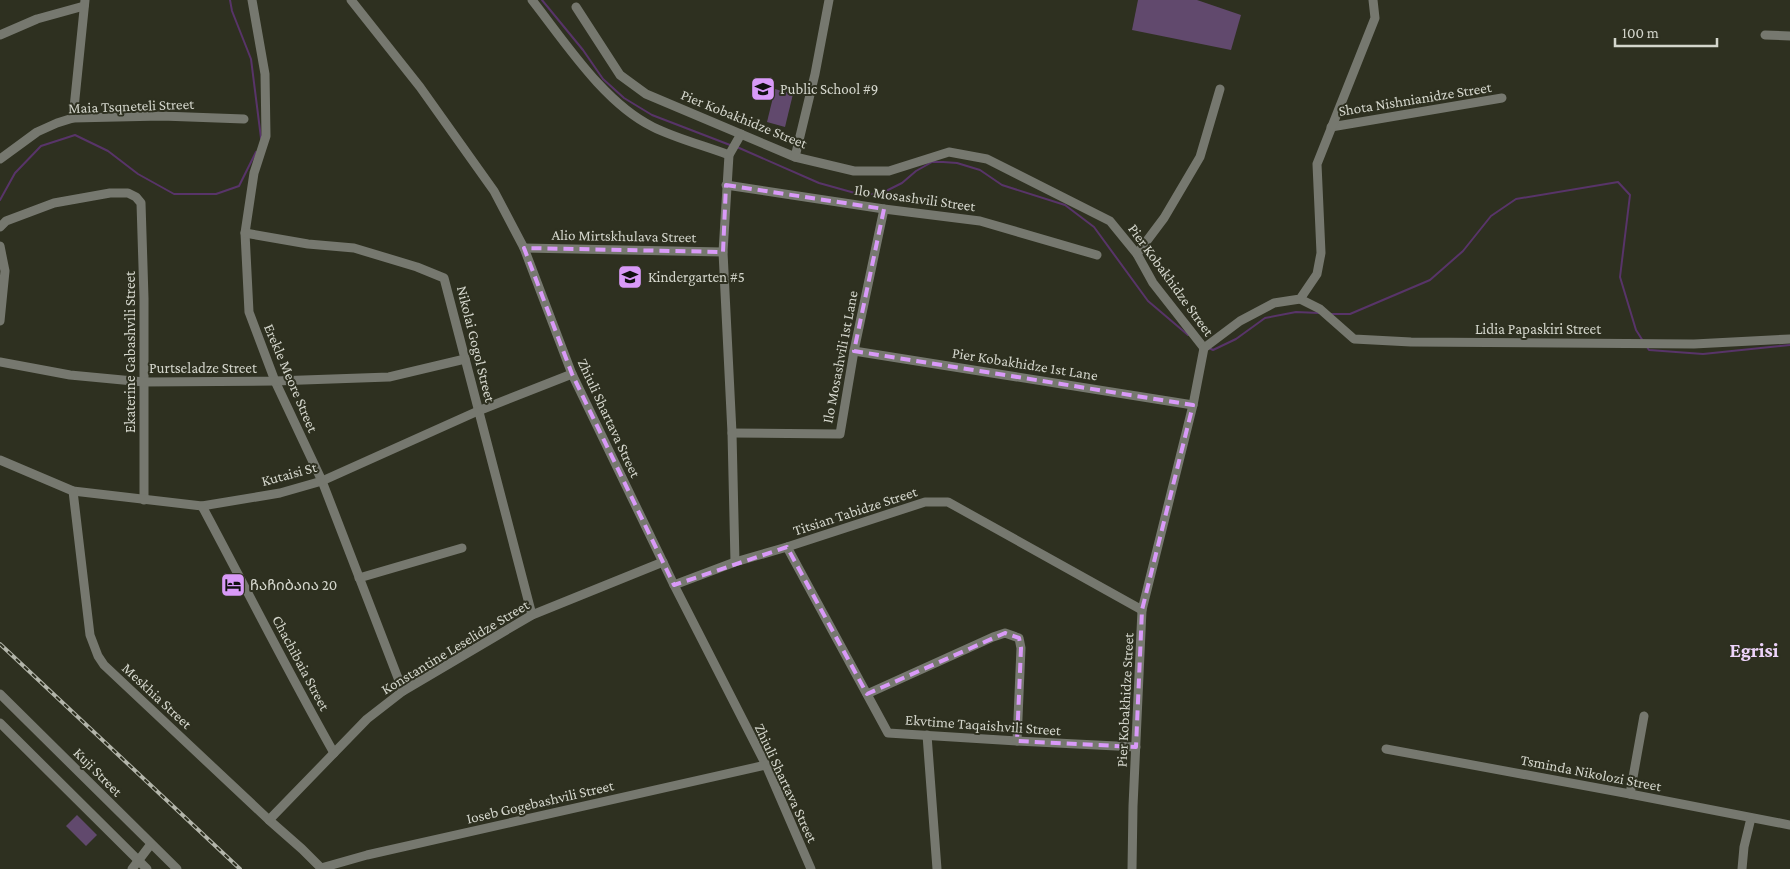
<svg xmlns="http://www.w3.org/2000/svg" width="1790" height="869" font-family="'Crimson Pro','Noto Sans Georgian',serif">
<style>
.green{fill:#61496d}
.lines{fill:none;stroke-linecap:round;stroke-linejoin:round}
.stream{stroke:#583469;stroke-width:2}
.minor{stroke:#76786f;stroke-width:9}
.rail-casing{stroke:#b3b5aa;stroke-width:4}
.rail{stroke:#2e3020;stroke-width:2;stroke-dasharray:5.5;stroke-linecap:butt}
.marked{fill:none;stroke:#d99af8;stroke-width:4;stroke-dasharray:10 6;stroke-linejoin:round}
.labels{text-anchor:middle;stroke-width:4;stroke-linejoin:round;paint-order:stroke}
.poi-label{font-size:15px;fill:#d4d6cc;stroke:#2e3020;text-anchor:start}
.street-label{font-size:15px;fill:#d4d6cc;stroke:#2e3020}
.district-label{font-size:20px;font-weight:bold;fill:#eed4fb;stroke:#2e3020}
</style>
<rect width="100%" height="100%" fill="#2e3020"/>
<g class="green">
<path d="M1138 0H1197L1241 15 1231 50 1132 30Z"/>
<path d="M775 89 793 94 785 127 767 122Z"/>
<path d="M77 815 97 835 86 846 66 826Z"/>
</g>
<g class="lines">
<g class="stream">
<path d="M230 0 232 11 251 59 261 138"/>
<path d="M542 0 583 50 603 79 624 98 652 115 730 145"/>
<path d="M737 147 819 183 862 195 882 193 902 183 916 171 932 162H943L957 163 980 170 1002 185 1065 205 1094 227 1148 301 1188 335"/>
<path d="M0 200 15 173 41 146 75 135 108 151 138 174 174 194H216L239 186 256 152"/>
<path d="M1331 314H1350L1430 280 1463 251 1491 216 1516 199 1618 182 1630 195 1620 277 1636 330 1643 341"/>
<path d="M1647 347 1649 350 1703 354 1790 345"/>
<path d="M1209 348 1213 350 1236 339 1265 318 1296 312 1319 313"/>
</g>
<g class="minor">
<path d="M252 0 265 74 266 136 254 173 245 233 249 312 275 381 322 481 403 691"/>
<path d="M351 0 420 87 494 191 524 248 572 374 674 585 766 765 811 869"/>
<path d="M532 0C565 42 604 103 653 127 675 138 705 146 729 155"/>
<path d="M576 7 620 75 646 94 795 157 854 171H889L949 152 987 159 1110 221 1137 254 1153 283 1204 348"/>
<path d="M0 35 37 19 84 6"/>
<path d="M1765 35 1790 36"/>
<path d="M73 118 85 0"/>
<path d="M1331 127 1502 98"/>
<path d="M795 157 815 74 829 0"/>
<path d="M0 159 37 132 57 123 73 118 162 116 244 119"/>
<path d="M726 185 884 209 980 221 1097 255"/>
<path d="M0 227 6 221 54 203 110 193H128L136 197 141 203 144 298V500"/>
<path d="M245 233 308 244 354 248 417 267 444 278 532 615"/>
<path d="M0 246 5 271 0 321"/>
<path d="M524 248 723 252"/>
<path d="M1137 254 1164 218 1200 157 1220 89"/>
<path d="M1300 299 1320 309 1354 339 1411 342 1694 344 1790 339"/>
<path d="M1204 348 1240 321 1274 303 1300 299 1317 274 1321 253 1317 164 1375 18 1373 0"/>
<path d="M854 351 1193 405"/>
<path d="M0 362 70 375 144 382 275 381 389 377 465 359"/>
<path d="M732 433 840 434 854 351 884 209"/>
<path d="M0 460 73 491 202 506 280 493 322 481 478 411 572 374"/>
<path d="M73 491 90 635 98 656 104 665 269 820 302 849 322 869"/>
<path d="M202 506C246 588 288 672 334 753"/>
<path d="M787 547 888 733 1017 741 1136 747"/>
<path d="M735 562 732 433 723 252 729 155 741 134"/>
<path d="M359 578 462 548"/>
<path d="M674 585 735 562 787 547 925 502H948L1142 610"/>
<path d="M0 694 177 869"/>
<path d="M867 694 993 637 1005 633 1019 638 1021 648 1017 741"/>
<path d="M0 723 147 869"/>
<path d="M927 735 937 869"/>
<path d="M1386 749 1630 794 1790 825"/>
<path d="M1630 794 1644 716"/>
<path d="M269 820 367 719 403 691 532 615 663 562"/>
<path d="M321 868 367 855 766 765"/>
<path d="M132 869 151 844"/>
<path d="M1132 869 1133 806 1142 610 1193 405 1204 348"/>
<path d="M1742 869 1744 847 1751 818"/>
</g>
<defs>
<path id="rail" d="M0 644 240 869"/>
</defs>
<use href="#rail" class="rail-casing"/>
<use href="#rail" class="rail"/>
</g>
<path class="marked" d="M726 185 884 209 854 351 1193 405 1142 610 1136 747 1017 741 1021 648 1019 638 1005 633 867 694 787 547 674 585 572 374 524 248 723 252Z"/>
<defs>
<symbol id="school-square" viewBox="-11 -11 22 22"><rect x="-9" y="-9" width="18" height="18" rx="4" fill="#d99af8" stroke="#2e3020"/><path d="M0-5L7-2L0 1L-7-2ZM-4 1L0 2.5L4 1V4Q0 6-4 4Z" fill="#111"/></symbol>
<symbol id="hotel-square" viewBox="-11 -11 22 22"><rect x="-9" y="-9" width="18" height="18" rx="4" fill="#d99af8" stroke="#2e3020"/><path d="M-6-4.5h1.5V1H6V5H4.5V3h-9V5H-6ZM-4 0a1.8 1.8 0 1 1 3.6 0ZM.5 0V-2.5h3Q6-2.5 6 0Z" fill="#111"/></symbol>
</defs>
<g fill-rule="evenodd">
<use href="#school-square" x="749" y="75" width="28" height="28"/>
<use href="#school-square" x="616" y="263" width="28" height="28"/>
<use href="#hotel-square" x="219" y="571" width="28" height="28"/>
</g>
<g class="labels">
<g class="poi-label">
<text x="780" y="94">Public School #9</text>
<text x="648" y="282">Kindergarten #5</text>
<text x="250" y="590">ჩაჩიბაია 20</text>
</g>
<g class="street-label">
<text transform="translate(1415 99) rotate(-9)" y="5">Shota Nishnianidze Street</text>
<text transform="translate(131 106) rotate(-2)" y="5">Maia Tsqneteli Street</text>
<text transform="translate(744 119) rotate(22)" y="5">Pier Kobakhidze Street</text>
<text transform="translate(915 198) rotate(8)" y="5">Ilo Mosashvili Street</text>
<text transform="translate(624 236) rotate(1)" y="5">Alio Mirtskhulava Street</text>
<text transform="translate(1171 280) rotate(54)" y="5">Pier Kobakhidze Street</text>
<text x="1538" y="334">Lidia Papaskiri Street</text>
<text transform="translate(476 344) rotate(76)" y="5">Nikolai Gogol Street</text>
<text transform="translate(130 352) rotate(-90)" y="5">Ekaterine Gabashvili Street</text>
<text transform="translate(840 357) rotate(-79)" y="5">Ilo Mosashvili 1st Lane</text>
<text transform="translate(1025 364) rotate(9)" y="5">Pier Kobakhidze 1st Lane</text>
<text x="203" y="373">Purtseladze Street</text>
<text transform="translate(291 378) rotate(67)" y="5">Erekle Meore Street</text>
<text transform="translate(609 418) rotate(65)" y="5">Zhiuli Shartava Street</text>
<text transform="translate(289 474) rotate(-15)" y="5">Kutaisi St</text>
<text transform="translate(855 511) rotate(-18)" y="5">Titsian Tabidze Street</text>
<text transform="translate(455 647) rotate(-31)" y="5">Konstantine Leselidze Street</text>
<text transform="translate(301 663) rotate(62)" y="5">Chachibaia Street</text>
<text transform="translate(157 696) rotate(43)" y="5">Meskhia Street</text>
<text transform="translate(1125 700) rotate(-87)" y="5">Pier Kobakhidze Street</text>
<text transform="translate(983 725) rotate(4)" y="5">Ekvtime Taqaishvili Street</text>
<text transform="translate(98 772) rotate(45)" y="5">Kuji Street</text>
<text transform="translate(1591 773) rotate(11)" y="5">Tsminda Nikolozi Street</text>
<text transform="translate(786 783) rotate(65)" y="5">Zhiuli Shartava Street</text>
<text transform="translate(540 802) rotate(-13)" y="5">Ioseb Gogebashvili Street</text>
</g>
<g class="district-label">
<text x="1754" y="657">Egrisi</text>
</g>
</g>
<path d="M1615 38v8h102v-8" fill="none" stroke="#d4d6cc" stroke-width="2.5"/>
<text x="1622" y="38" font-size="15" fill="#d4d6cc" stroke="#2e3020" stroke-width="4" paint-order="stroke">100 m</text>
</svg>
